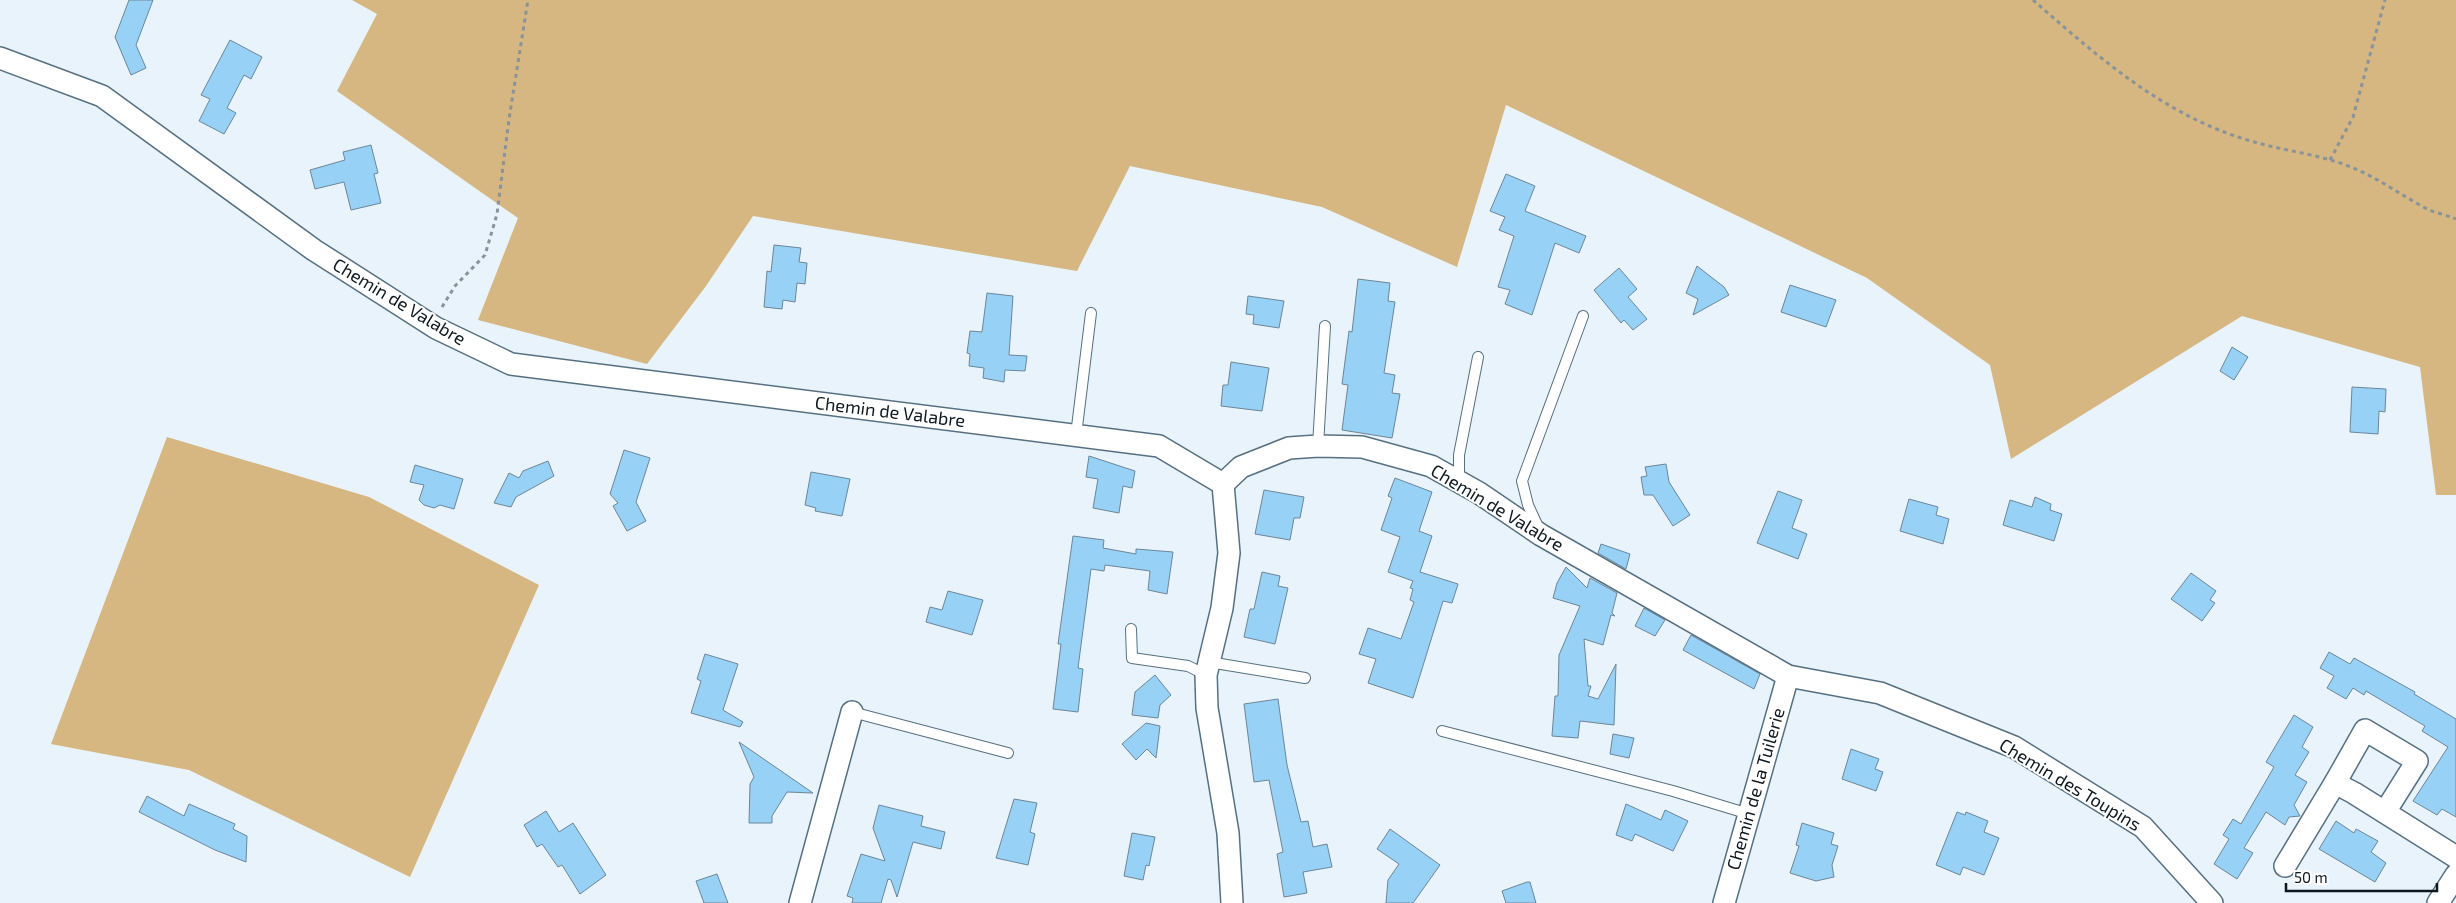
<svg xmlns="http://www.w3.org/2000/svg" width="2456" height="903" font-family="'Exo 2',sans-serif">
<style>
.forest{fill:#d6b681}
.building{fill:#98d1f6;stroke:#6b8698}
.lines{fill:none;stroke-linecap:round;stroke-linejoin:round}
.lane-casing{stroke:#567081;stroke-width:12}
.street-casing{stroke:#567081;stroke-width:24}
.path{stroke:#88939a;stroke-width:3;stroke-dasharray:4 4;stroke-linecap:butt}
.lane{stroke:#fff;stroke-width:10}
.street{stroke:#fff;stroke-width:21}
.labels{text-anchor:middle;stroke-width:4;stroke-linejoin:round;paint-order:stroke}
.street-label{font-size:18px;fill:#0d171e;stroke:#fff}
</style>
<rect width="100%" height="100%" fill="#e8f3fb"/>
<g class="forest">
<path d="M352 0H2456V495H2436L2420 367 2242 316 2011 459 1990 365 1867 278 1506 105 1457 267 1322 207 1130 166 1077 271 753 216 706 286 647 364 478 320 518 218 337 91 377 14Z"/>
<path d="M167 437 369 497 539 585 410 877 189 770 51 744Z"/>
</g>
<g class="building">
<path d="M129 0H153L136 45 146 68 131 75 115 37Z"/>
<path d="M230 40 262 57 251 79 244 75 227 108 236 113 224 134 199 121 210 99 201 95Z"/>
<path d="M371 145 378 173 374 174 381 203 351 210 344 182 315 189 310 170 345 160 343 152Z"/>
<path d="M1506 174 1535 186 1525 211 1586 236 1579 253 1555 243 1532 315 1505 304 1510 290 1498 287 1514 236 1499 230 1505 217 1490 211Z"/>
<path d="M774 245 801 248 799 262 807 263 805 284 797 283 795 302 783 300 782 309 764 307 767 271 771 272Z"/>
<path d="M1697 266 1724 287 1729 295 1693 315 1698 299 1686 293Z"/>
<path d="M1619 268 1637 289 1628 297 1647 319 1633 330 1624 320 1621 323 1594 290Z"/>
<path d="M1358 279 1390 283 1388 301 1395 302 1384 373 1395 375 1392 393 1400 394 1392 438 1342 430 1348 385 1342 384 1349 331 1352 332Z"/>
<path d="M1790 285 1836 300 1826 327 1781 312Z"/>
<path d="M987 293 1013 296 1009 355 1027 356 1025 371 1005 370 1004 382 983 378 984 368 969 366 970 354 967 353 970 331 982 332Z"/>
<path d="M1248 296 1284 301 1279 328 1253 324 1254 315 1246 314Z"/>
<path d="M2232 347 2248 357 2234 380 2220 371Z"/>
<path d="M1231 362 1269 368 1262 411 1221 406 1223 385H1228Z"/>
<path d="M2352 387 2386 389 2385 412 2379 411 2378 434 2350 432Z"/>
<path d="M624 450 650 458 636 502 646 521 627 531 613 506 618 503 610 494Z"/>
<path d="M1089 456 1135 471 1132 488 1123 486 1119 513 1093 508 1098 479 1086 477Z"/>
<path d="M548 461 554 476 516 497 511 507 494 503 509 473 519 478 523 471Z"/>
<path d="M1666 464 1669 482 1690 515 1673 526 1653 495H1644L1641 477 1647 476 1645 467Z"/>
<path d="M415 465 463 479 454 509 440 505 434 508 424 505 419 500 424 485 410 482Z"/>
<path d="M811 472 850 479 842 516 815 511 816 508 805 505Z"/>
<path d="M1395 478 1432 492 1419 531 1432 536 1420 572 1458 584 1452 603 1443 601 1413 698 1368 683 1376 659 1359 654 1368 628 1401 639 1414 602 1410 600 1413 589 1410 588 1413 581 1388 572 1400 537 1381 530 1392 498 1388 496Z"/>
<path d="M1264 490 1304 497 1300 518H1294L1290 540 1255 534Z"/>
<path d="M1778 491 1802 500 1792 528 1807 534 1798 559 1757 543Z"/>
<path d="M2035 497 2051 504 2050 510 2062 514 2054 541 2003 525 2010 500 2032 507Z"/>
<path d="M1909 499 1938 507 1936 515 1949 519 1943 544 1900 531Z"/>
<path d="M1073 536 1104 540 1103 548 1136 554V549L1173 552 1167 594 1148 590 1150 571 1105 565 1104 571 1091 569 1078 668 1083 669 1078 712 1053 709 1061 644H1058Z"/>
<path d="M1601 544 1630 554 1626 569 1598 553Z"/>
<path d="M1566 567 1587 588 1590 578 1617 593 1612 613 1615 616 1611 615 1603 645 1584 639 1588 686H1591L1588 696 1598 699 1616 664 1614 725 1580 721 1578 738 1552 736 1555 696H1558L1559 655 1580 606 1553 598 1557 583Z"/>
<path d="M1262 572 1280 576 1278 586 1288 588 1275 644 1244 637 1250 609H1254Z"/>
<path d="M2191 573 2216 591 2210 600 2215 603 2202 621 2171 599Z"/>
<path d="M948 591 983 600 972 635 926 622 930 607 942 610Z"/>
<path d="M1644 608 1665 620 1655 636 1635 626Z"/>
<path d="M1691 635 1760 674 1754 689 1683 650Z"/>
<path d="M2329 652 2350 664 2354 658 2415 692 2414 694 2456 719V817L2442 809 2437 815 2413 801 2448 747 2422 731 2425 726 2366 691 2364 695 2353 688 2346 699 2327 688 2334 676 2320 668Z"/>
<path d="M705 654 738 664 723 710 743 722 740 727 691 713 701 681 697 679Z"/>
<path d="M1155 675 1171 695 1160 705 1158 718 1132 715 1135 692Z"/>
<path d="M1278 699 1287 765 1301 822 1308 821 1313 847 1327 844 1332 867 1303 872 1307 893 1284 897 1277 854 1283 852 1269 780 1254 782 1244 704Z"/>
<path d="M2294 715 2313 727 2302 747 2309 752 2295 775 2307 782 2294 805 2300 816 2289 817 2285 825 2266 812 2244 848 2253 853 2237 879 2214 864 2229 839 2223 835 2233 819 2241 824 2274 767 2266 762Z"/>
<path d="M1146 723 1160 726 1156 758 1147 749 1136 760 1122 744Z"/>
<path d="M1613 734 1634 738 1629 758 1610 754Z"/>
<path d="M739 742 813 793 787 792 772 816V823H749L750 784 754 777Z"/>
<path d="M1851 749 1879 759 1875 769 1883 772 1876 791 1842 779Z"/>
<path d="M147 796 184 816 189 804 235 824 233 829 247 836 246 862 215 850 139 812Z"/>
<path d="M1014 799 1037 803 1030 832 1035 834 1028 865 996 858Z"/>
<path d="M1626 804 1661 820 1665 810 1688 821 1673 851 1635 834 1632 841 1616 835Z"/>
<path d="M879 805 923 816 921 826 945 832 941 849 913 842 897 897 891 880 888 879 881 903H852L853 898 847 896 861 854 885 861 873 828Z"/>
<path d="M546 811 559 832 573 823 606 875 580 894 562 865 558 867 542 844 537 847 524 825Z"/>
<path d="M1957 812 1965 815 1966 812 1988 821 1984 832 1999 838 1984 875 1963 867 1960 875 1936 865Z"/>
<path d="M2336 821 2354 833 2356 829 2378 841 2371 852 2386 863 2375 882 2319 849Z"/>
<path d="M1802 823 1834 833 1831 844 1838 846 1832 865 1834 877 1816 881 1790 873 1799 846 1796 845Z"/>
<path d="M1390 829 1440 865 1413 903H1386L1388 880 1399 864 1377 849Z"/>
<path d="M1132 833 1155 837 1149 866 1146 865 1143 880 1124 876Z"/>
<path d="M717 874 728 903H704L696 881Z"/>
<path d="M1527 882H1530L1536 903H1506L1502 891Z"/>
</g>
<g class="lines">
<defs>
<g id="lane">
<path d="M1076 435 1091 313"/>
<path d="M1318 446 1325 326"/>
<path d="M1459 481V455L1478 357"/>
<path d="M1539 529 1528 505 1522 481 1583 316"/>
<path d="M1131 629 1132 658 1188 666 1206 675"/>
<path d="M1209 662 1305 678"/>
<path d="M852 712 1008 753"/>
<path d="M1442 731 1673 791 1749 814"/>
</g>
<g id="street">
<path d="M0 58 102 96 314 250 436 328 511 364 1159 446 1223 484 1241 467 1289 448 1318 446 1362 447 1431 466 1479 493 1541 535 1788 676 1880 693 2014 747 2143 827 2212 903"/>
<path d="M1223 484 1229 553 1222 608 1206 675 1207 708 1228 833 1232 903"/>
<path d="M2335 783 2365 730 2417 761 2385 812"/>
<path d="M2285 866 2335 783 2354 793 2456 857"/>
<path d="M800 903 852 712"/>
<path d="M1724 903 1788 676"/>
<path d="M2438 903 2456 875"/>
</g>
</defs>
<use href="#lane" class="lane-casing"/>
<use href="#street" class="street-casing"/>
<g class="path">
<path d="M2033 0C2098 57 2166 117 2251 141 2284 151 2319 154 2351 167 2378 178 2401 195 2427 209 2436 213 2447 215 2456 219"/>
<path d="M2330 160 2353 117 2385 0"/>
<path d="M442 307 455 286 485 255 497 214 509 119 528 0"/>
</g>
<use href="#lane" class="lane"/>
<use href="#street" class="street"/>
</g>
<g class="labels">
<g class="street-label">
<text transform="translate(399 302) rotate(31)" y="6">Chemin de Valabre</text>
<text transform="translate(890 412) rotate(7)" y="6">Chemin de Valabre</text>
<text transform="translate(1497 508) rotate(31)" y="6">Chemin de Valabre</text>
<text transform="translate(2070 785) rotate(31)" y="6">Chemin des Toupins</text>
<text transform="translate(1756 789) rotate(-74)" y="6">Chemin de la Tuilerie</text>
</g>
</g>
<path d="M2286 883v8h151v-8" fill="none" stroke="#0d171e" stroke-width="2.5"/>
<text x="2294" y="883" font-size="15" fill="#0d171e" stroke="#ffffff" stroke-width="4" paint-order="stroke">50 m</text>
</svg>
